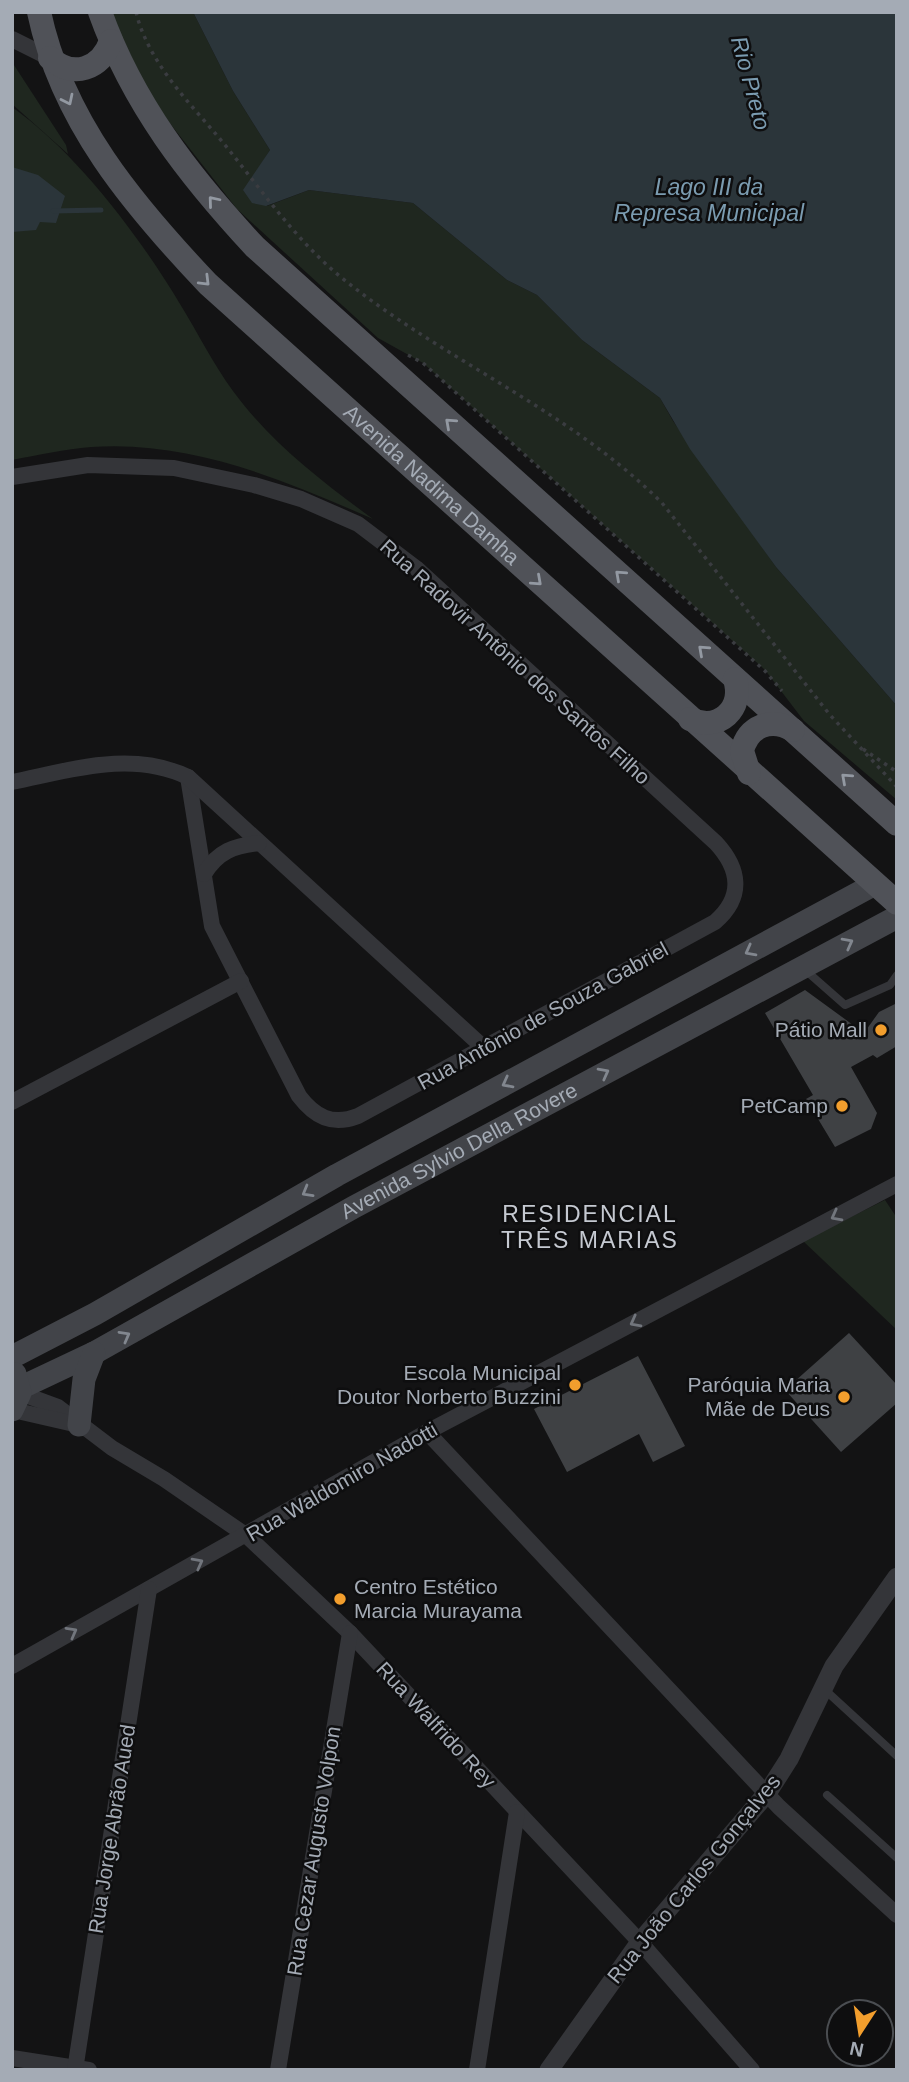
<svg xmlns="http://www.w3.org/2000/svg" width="909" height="2082" font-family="Helvetica,sans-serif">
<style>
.green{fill:#1f271f}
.water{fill:#2b353a}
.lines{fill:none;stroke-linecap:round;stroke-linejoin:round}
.stream{stroke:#2b353a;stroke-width:5}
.building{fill:#3f4144}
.path{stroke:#3a3c40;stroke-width:3.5;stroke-dasharray:3.5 5;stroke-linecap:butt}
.service{stroke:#343539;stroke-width:8}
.minor{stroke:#343539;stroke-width:16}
.tertiary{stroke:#343539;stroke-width:19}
.secondary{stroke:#424449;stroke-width:23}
.primary{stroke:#505258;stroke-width:24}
.oneway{stroke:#9399a2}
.oneway2{stroke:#82878f}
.oneway3{stroke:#72767d}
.poi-dot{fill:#f29e2d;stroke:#0e0e0f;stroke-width:2.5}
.labels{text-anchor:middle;stroke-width:5;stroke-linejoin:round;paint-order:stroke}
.street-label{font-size:21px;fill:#a4abb5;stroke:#0e0e0f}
.poi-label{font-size:21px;fill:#a4abb5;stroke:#0e0e0f;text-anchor:end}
.water-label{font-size:23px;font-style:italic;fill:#7b9cb1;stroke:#0e0e0f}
.neighbourhood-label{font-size:23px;letter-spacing:2px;fill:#c5c9d1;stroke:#0e0e0f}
</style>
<rect width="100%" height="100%" fill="#131314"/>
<g class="green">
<path d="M111 12H193L233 91 270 150 258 169 267 206 309 190 413 203 507 280 537 295 582 340 660 398 673 421 776 567 897 706V800L804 721 765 670 423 363 378 338 237 209 165 117 142 81Z"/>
<path d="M12 62 66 145 68 154 12 104Z"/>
<path d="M12 107C77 153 140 237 180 304 198 333 213 364 233 391 271 443 321 481 373 519 284 480 191 440 91 447 65 449 38 455 12 460Z"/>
<path d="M885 1200 897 1218V1330L803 1241Z"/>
</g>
<g class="water">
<path d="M193 12H897V706L776 567 690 449 660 398 582 340 537 295 507 280 413 203 309 190 266 206 252 203 243 190 270 150 233 91Z"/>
<path d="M12 167 38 175 65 196 56 223 40 222 36 230 12 232Z"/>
</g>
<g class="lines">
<path class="stream" d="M53 211 101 210"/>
</g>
<g class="building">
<path d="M805 990 864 1033 879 1012 897 1003V1046L877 1058 873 1055 851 1067 877 1113 871 1129 835 1147 806 1099 813 1095 765 1013Z"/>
<path d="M849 1333 897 1385V1403L841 1452 785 1390Z"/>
<path d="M638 1356 685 1446 653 1462 639 1434 567 1472 534 1409Z"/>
</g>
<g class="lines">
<g class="path">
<path d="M136 12C148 62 188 101 220 139 259 186 294 239 342 278 443 360 569 410 662 503L830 715 897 787"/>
<path d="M408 355 423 363 765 671 782 691"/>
<path d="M863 749 897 772"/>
</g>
<g class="service">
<path d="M804 969 845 1005 890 985 897 975"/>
<path d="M824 1689 897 1756"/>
<path d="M827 1795 897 1858"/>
</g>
<g class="minor">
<path d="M12 39 50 58"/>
<path d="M12 477 88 465 174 468 254 485 301 499 358 524 416 568 716 843C740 869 744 897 715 922L358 1116C332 1126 315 1117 299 1096L212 926 188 777"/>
<path d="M12 782C72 770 131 750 188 777L484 1048"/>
<path d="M204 874C218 851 234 846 259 843"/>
<path d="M12 1102 241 981"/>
<path d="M20 1393 58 1407 112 1448 164 1479 247 1536 350 1633 640 1942 752 2070"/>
<path d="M13 1410 74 1424"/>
<path d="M427 1432 779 1807 897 1915"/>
<path d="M12 1666 427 1432 897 1184"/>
<path d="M12 2058 89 2070"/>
<path d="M75 2070 149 1589"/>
<path d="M278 2070 350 1633"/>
<path d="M477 2070 517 1812"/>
</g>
<path class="tertiary" d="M549 2070 640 1942 768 1792 789 1759 834 1666 897 1577"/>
<g class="secondary">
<path d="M12 1357 95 1314 337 1175 875 884"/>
<path id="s1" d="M20 1388 94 1353 354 1207 897 917"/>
<path d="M12 1410 20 1393 15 1374"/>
<path d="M79 1425 84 1379 94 1353"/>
</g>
<g class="primary">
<path id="s2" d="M39 12C62 121 133 205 208 284L897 903"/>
<path d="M100 12C133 104 189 176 255 247L897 824"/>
<path d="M50 58C73 79 101 69 111 41"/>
<path d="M690 719C719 732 744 709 735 679"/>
<path d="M749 773 742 751C748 726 771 717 793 730"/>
</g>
</g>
<defs><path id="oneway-chevron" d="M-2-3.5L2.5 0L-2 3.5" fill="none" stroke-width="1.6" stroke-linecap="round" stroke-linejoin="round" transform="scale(1.75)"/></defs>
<g class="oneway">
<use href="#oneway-chevron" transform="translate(68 100) rotate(64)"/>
<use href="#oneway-chevron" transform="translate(213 201) rotate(-130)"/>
<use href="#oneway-chevron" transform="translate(205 281) rotate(45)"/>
<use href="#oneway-chevron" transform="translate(450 423) rotate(-138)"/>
<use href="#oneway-chevron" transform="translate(620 575) rotate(-138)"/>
<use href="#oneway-chevron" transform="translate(537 581) rotate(42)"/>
<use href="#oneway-chevron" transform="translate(703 650) rotate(-138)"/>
<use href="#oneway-chevron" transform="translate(846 778) rotate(-138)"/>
</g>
<g class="oneway2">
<use href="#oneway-chevron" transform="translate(848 943) rotate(-28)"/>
<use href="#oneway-chevron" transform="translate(750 951) rotate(152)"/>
<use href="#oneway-chevron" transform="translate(604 1073) rotate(-28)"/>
<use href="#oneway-chevron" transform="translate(507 1083) rotate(152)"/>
<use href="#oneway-chevron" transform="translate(307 1192) rotate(150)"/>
<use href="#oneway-chevron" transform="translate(125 1336) rotate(-29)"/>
</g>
<g class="oneway3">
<use href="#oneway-chevron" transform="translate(836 1216) rotate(152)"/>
<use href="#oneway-chevron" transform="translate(635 1322) rotate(152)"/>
<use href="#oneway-chevron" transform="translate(198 1563) rotate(-28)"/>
<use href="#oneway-chevron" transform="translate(72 1632) rotate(-29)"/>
</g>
<g class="poi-dot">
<circle cx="881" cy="1030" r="7"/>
<circle cx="842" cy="1106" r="7"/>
<circle cx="575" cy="1385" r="7"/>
<circle cx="844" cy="1397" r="7"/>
<circle cx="340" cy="1599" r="7"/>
</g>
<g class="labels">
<g class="street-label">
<text dy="7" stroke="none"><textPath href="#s2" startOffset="625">Avenida Nadima Damha</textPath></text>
<text transform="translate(515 662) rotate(42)" y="7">Rua Radovir Antônio dos Santos Filho</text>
<text transform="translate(543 1016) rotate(-29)" y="7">Rua Antônio de Souza Gabriel</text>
<text dy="7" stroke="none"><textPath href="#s1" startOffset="499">Avenida Sylvio Della Rovere</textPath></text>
<text transform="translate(342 1482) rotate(-30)" y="7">Rua Waldomiro Nadotti</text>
<text transform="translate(436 1725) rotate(47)" y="7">Rua Walfrido Rey</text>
<text transform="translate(112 1829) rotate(-81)" y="7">Rua Jorge Abrão Aued</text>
<text transform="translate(314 1851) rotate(-81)" y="7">Rua Cezar Augusto Volpon</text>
<text transform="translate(694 1879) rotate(-51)" y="7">Rua João Carlos Gonçalves</text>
</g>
<g class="poi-label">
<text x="867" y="1037">Pátio Mall</text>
<text x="828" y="1113">PetCamp</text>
<text x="561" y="1380">Escola Municipal<tspan x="561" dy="24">Doutor Norberto Buzzini</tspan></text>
<text x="830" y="1392">Paróquia Maria<tspan x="830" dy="24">Mãe de Deus</tspan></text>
<text x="354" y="1594" text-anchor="start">Centro Estético<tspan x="354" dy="24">Marcia Murayama</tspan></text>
</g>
<g class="water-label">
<text transform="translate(751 83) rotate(75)" y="8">Rio Preto</text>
<text x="709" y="195">Lago III da<tspan x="709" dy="26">Represa Municipal</tspan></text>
</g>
<g class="neighbourhood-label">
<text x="590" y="1222">RESIDENCIAL<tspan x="590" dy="26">TRÊS MARIAS</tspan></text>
</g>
</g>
<rect width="909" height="2082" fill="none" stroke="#a4abb5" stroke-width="28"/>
<g transform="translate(860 2033) rotate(192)"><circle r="33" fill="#0e0e0f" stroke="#4a4d51" stroke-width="2"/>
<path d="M0-5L12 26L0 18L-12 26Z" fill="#f29e2d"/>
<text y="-10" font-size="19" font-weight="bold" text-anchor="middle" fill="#a4abb5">N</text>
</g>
</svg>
